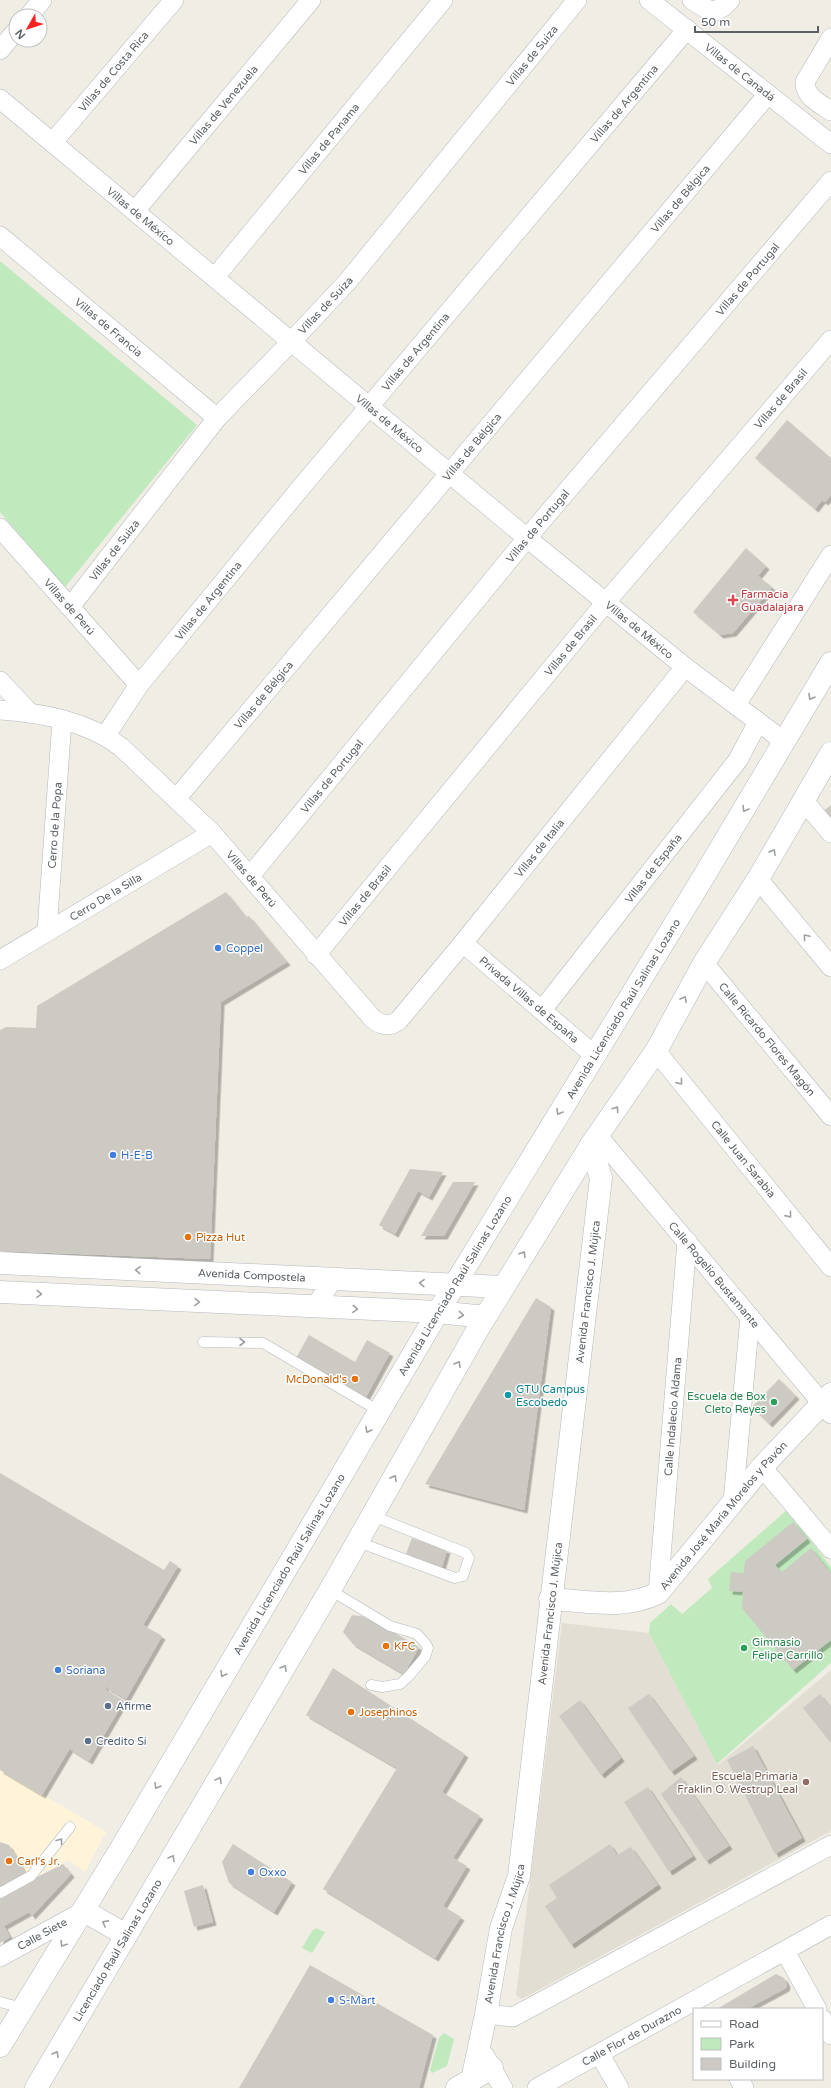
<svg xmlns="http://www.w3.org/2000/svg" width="831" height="2088" font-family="'Varela Round',sans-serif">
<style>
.commercial{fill:#fff4da}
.education{fill:#e2ded4}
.green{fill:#c0eabe}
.building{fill:#cdc9c3;filter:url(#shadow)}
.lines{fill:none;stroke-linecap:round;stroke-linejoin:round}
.service-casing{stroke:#b5b8bc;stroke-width:11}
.minor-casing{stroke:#b5b8bc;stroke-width:20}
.tertiary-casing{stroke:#b5b8bc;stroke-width:23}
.secondary-casing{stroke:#b5babf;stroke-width:23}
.service{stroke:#fff;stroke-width:10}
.minor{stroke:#fff;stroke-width:19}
.tertiary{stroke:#fff;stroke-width:22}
.secondary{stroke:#fff;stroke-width:22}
.oneway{stroke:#9da0a3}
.health-dot{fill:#e0444e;stroke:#fff;stroke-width:1.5}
.shop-dot{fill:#3f7fe0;stroke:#fff;stroke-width:1.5}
.food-dot{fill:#e8710a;stroke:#fff;stroke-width:1.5}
.culture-dot{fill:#0f9aa8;stroke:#fff;stroke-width:1.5}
.leisure-dot{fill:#2e9e5b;stroke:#fff;stroke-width:1.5}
.service-dot{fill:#5c6f8a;stroke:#fff;stroke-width:1.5}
.education-dot{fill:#8d6e63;stroke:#fff;stroke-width:1.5}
.labels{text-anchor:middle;stroke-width:3;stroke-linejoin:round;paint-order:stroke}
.street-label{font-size:11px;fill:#5c6166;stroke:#fff}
.health-label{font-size:11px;fill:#be3a42;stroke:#fff;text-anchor:start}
.shop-label{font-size:11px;fill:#366cbe;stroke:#fff;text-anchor:start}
.food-label{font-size:11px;fill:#c56008;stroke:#fff;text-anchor:start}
.culture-label{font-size:11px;fill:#0d838f;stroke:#fff;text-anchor:start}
.leisure-label{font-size:11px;fill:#27864d;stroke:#fff;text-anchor:end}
.service-label{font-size:11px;fill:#4e5e75;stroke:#fff;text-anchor:start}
.education-label{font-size:11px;fill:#785e54;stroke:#fff;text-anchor:end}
</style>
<defs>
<filter id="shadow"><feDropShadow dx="3.5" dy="3.5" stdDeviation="0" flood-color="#0004"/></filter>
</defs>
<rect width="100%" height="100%" fill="#f0ede4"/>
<path class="commercial" d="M0 1769 106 1832 85 1872 68 1860 0 1897Z"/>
<path class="education" d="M562 1623 649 1633 718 1765 831 1670V1831L522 1999 516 1995Z"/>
<g class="green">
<path d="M0 261 197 425 65 587 0 512Z"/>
<path d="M787 1510 831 1567V1663L717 1764 649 1633 650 1623 671 1604 682 1614 712 1588 708 1579Z"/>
<path d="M316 1928 325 1932 312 1953 302 1948 312 1931Z"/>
<path d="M444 2033 454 2039 447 2066 432 2073 430 2070 439 2038Z"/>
</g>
<g class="building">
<path d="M787 420 831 458V495L825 502 822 500 815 509 755 458Z"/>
<path d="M746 548 766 566 758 576 772 587 733 633 720 635 693 612Z"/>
<path d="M831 805V825L821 813Z"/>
<path d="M226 892 246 917 249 916 287 962 221 1002 210 1259 0 1251V1030L6 1027 36 1028 37 1006Z"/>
<path d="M410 1169 443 1172 429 1197 418 1191 395 1234 379 1225Z"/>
<path d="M453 1182H475L444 1236H421Z"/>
<path d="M536 1298 551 1307 524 1510 425 1484Z"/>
<path d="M309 1335 355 1362 367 1340 390 1353 366 1397 296 1358Z"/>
<path d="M779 1379 796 1396 769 1424 752 1407Z"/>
<path d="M0 1473 164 1570 170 1561 178 1566 143 1625 162 1636 126 1699 107 1688 120 1664 105 1689 124 1701 89 1761 70 1749 88 1718 42 1795 0 1770Z"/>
<path d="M793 1522 807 1539 775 1565 782 1572 811 1548 831 1573V1640L793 1670 742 1608 743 1592 729 1591 731 1572 744 1573 745 1561Z"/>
<path d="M412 1538 447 1550 442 1567 406 1554Z"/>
<path d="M352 1615 367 1617 419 1647 404 1674 353 1644 343 1632Z"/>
<path d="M333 1668 465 1754 442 1792 480 1816 453 1858 467 1866 443 1906 461 1917 435 1958 323 1889 397 1768 306 1715Z"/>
<path d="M649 1694 694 1756 671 1772 628 1708Z"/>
<path d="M820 1694 831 1708V1743L803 1708Z"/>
<path d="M580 1700 621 1758 601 1775 559 1716Z"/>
<path d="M753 1746 802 1838 775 1854 727 1760Z"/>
<path d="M681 1777 729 1846 706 1861 661 1794Z"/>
<path d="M648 1787 693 1856 669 1872 624 1802Z"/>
<path d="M0 1842 9 1845 27 1876 0 1890Z"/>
<path d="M233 1844 292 1882 274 1912 229 1883 222 1862Z"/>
<path d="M610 1844 617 1855 631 1847 658 1885 571 1945 545 1906 557 1898 549 1885Z"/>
<path d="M63 1864 71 1874 32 1916 29 1912 4 1926 10 1937 0 1943V1896Z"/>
<path d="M203 1885 213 1922 194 1927 184 1891Z"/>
<path d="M310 1965 433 2035 419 2088H239Z"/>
<path d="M776 1974 784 1978 787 1984 786 1988 747 2009H717Z"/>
</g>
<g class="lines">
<defs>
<g id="service">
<path d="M311 1306 327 1279"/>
<path d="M321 1307 338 1279"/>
<path d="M203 1342 263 1343 379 1411"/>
<path d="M358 1542 455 1578 463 1576 469 1558 466 1553 373 1516"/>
<path d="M330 1590 390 1626 417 1634 426 1644 428 1648 425 1657 408 1677 400 1684 382 1687 371 1685"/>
<path d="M0 1893 31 1876 70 1827"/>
<path d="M0 2002 23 2008"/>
</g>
<g id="minor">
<path id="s1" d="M649 0 831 144"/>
<path d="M692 0 712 12 723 7 730 0"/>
<path d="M29 16 42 0"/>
<path d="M831 38 805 82C805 97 819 103 831 111"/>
<path d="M0 50 16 31"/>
<path id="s2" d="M0 99 527 538 685 667 785 742"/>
<path id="s3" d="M53 142 174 0"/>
<path id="s4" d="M135 211 311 0"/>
<path id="s5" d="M0 236 217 418"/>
<path id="s6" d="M215 277 443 0"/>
<path id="s7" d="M0 528 139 685"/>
<path id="s8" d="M70 607 217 418 291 342 348 281 577 0"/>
<path d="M0 681 30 713"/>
<path d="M736 705 831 555"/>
<path id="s9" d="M0 710C42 713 87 721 121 747L212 833 373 1019C381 1026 391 1027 399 1020L463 943 685 667"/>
<path id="s10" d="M106 735 139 685 298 491 687 29"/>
<path id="s11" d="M176 799 768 94"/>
<path d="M803 800 831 833"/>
<path id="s12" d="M250 876 527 538 831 181"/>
<path d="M758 879 831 967"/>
<path id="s13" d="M47 931 62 720"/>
<path id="s14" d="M463 943 594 1055"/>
<path id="s15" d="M316 955 606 602 831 340"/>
<path id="s16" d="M0 960 212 833"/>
<path id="s17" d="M704 963 831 1116"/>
<path id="s18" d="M542 1010 738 760 758 722"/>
<path id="s19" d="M656 1051 831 1267"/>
<path id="s20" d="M598 1136 831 1414"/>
<path d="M762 1467 831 1549"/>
<path d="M733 1502 750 1317"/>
<path id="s21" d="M658 1593 687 1241"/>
<path d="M785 1951 817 2009"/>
<path id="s22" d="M0 1957 84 1911"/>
<path d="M486 2014 513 2017 831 1845"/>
<path d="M822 2019 831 2035"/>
<path d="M600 2055 619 2088"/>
<path d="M485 2056 503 2088"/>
<path d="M739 2079 744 2088"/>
<path id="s23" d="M537 2088 831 1925"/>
</g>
<g id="tertiary">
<path id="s24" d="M0 1263 503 1287"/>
<path d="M0 1292 438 1312 485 1317"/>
<path id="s25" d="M550 1599C587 1601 624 1610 658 1593L762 1467 831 1394"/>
<path id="s26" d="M472 2080 486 2014 501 1928 519 1876 601 1178 591 1145"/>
<path d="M457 2088 492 2068"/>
</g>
<g id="secondary">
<path d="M84 1911 126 1935"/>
<path id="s27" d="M0 2046 120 1850 438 1312 704 876 831 663"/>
<path id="s28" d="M36 2088 330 1590 478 1329 591 1145 656 1051 704 963 758 879 831 753"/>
</g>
</defs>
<use href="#service" class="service-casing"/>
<use href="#minor" class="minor-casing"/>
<use href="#tertiary" class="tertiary-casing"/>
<use href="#secondary" class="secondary-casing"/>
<use href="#service" class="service"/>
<use href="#minor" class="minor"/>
<use href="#tertiary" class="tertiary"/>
<use href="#secondary" class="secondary"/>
</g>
<defs><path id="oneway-chevron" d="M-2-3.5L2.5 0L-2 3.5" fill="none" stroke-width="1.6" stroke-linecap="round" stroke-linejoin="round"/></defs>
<g class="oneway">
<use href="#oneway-chevron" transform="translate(811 697) rotate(120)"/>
<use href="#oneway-chevron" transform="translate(745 809) rotate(121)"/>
<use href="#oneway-chevron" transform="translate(773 852) rotate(-60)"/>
<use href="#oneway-chevron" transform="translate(806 937) rotate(-130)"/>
<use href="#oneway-chevron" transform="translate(684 999) rotate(-61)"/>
<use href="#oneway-chevron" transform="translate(680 1082) rotate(51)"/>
<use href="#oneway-chevron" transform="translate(616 1109) rotate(-56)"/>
<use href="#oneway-chevron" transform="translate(559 1112) rotate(121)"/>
<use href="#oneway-chevron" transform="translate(789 1215) rotate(51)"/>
<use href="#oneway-chevron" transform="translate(523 1254) rotate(-58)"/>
<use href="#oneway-chevron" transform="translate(138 1270) rotate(-177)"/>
<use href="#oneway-chevron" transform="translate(422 1283) rotate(-178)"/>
<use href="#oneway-chevron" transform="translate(39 1294) rotate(3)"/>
<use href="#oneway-chevron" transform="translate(197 1302) rotate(3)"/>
<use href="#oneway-chevron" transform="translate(355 1309) rotate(3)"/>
<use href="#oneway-chevron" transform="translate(461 1315) rotate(6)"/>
<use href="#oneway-chevron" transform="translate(242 1342)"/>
<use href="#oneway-chevron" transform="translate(458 1364) rotate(-61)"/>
<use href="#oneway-chevron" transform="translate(368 1430) rotate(120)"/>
<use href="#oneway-chevron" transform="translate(394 1478) rotate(-61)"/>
<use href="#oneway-chevron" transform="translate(284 1668) rotate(-60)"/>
<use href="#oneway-chevron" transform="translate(223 1674) rotate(120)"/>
<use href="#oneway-chevron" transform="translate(219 1780) rotate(-60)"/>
<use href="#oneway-chevron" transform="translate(157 1786) rotate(120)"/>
<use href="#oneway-chevron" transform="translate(60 1841) rotate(-53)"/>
<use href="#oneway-chevron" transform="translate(172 1858) rotate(-59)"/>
<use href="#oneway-chevron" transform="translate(105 1923) rotate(-151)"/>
<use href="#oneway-chevron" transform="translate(63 1944) rotate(122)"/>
<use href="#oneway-chevron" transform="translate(56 2054) rotate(-60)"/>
</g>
<path class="health-dot" d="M731 594h4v4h4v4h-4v4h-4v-4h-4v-4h4z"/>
<g class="shop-dot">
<circle cx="218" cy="948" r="4"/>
<circle cx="113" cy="1155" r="4"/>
<circle cx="58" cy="1670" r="4"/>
<circle cx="251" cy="1872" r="4"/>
<circle cx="331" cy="2000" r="4"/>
</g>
<g class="food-dot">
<circle cx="188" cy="1237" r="4"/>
<circle cx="355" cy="1379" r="4"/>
<circle cx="386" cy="1646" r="4"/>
<circle cx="351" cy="1712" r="4"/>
<circle cx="9" cy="1861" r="4"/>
</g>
<circle class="culture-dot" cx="508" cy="1395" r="4"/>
<g class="leisure-dot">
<circle cx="774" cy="1402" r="4"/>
<circle cx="744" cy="1648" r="4"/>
</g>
<g class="service-dot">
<circle cx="108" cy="1706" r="4"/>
<circle cx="88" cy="1741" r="4"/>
</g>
<circle class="education-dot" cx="806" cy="1782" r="4"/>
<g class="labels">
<g class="street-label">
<text dy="4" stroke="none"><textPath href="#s8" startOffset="720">Villas de Suiza</textPath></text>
<text dy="4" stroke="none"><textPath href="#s3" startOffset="93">Villas de Costa Rica</textPath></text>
<text dy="4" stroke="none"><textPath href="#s1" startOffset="116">Villas de Canadá</textPath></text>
<text dy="4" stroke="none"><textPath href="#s10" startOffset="817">Villas de Argentina</textPath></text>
<text dy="4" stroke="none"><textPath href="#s4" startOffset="138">Villas de Venezuela</textPath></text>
<text dy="4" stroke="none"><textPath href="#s6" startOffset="179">Villas de Panama</textPath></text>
<text dy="4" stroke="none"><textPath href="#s11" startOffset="784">Villas de Bélgica</textPath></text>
<text dy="4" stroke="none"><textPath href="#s2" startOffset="183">Villas de México</textPath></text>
<text dy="4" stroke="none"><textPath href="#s12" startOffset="777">Villas de Portugal</textPath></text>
<text dy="4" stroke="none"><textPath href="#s8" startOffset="396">Villas de Suiza</textPath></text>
<text dy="4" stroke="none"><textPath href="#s5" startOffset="142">Villas de Francia</textPath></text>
<text dy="4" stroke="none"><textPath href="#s10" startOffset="493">Villas de Argentina</textPath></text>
<text dy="4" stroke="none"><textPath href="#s15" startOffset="725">Villas de Brasil</textPath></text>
<text dy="4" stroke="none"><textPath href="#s2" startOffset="507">Villas de México</textPath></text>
<text dy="4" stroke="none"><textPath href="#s11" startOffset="460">Villas de Bélgica</textPath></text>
<text dy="4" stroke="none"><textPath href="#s12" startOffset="453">Villas de Portugal</textPath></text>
<text dy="4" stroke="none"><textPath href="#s8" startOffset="72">Villas de Suiza</textPath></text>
<text dy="4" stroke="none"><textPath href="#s10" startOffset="169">Villas de Argentina</textPath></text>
<text dy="4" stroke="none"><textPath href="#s7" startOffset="105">Villas de Perú</textPath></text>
<text dy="4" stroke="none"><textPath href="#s2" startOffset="831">Villas de México</textPath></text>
<text dy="4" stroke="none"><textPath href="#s15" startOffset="401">Villas de Brasil</textPath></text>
<text dy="4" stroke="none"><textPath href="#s11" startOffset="136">Villas de Bélgica</textPath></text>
<text dy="4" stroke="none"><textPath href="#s12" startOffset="129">Villas de Portugal</textPath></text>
<text dy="4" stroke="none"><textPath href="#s13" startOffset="106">Cerro de la Popa</textPath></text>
<text dy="4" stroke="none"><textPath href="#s9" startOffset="750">Villas de Italia</textPath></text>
<text dy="4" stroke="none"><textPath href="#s18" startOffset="180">Villas de España</textPath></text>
<text dy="4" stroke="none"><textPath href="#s9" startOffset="314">Villas de Perú</textPath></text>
<text dy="4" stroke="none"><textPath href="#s15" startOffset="77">Villas de Brasil</textPath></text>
<text dy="4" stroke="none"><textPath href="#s16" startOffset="123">Cerro De la Silla</textPath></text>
<text dy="4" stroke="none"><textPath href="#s14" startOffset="87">Privada Villas de España</textPath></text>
<text dy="4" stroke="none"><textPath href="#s27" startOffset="1210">Avenida Licenciado Raúl Salinas Lozano</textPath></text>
<text dy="4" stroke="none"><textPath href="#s17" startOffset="99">Calle Ricardo Flores Magón</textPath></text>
<text dy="4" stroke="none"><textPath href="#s19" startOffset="139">Calle Juan Sarabia</textPath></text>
<text dy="4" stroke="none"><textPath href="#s24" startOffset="252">Avenida Compostela</textPath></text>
<text dy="4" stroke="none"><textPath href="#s20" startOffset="181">Calle Rogelio Bustamante</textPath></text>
<text dy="4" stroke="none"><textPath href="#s27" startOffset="886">Avenida Licenciado Raúl Salinas Lozano</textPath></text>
<text dy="4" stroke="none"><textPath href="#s26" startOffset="798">Avenida Francisco J. Mújica</textPath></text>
<text dy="4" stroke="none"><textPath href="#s21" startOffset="177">Calle Indalecio Aldama</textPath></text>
<text dy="4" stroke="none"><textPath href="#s25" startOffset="211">Avenida José María Morelos y Pavón</textPath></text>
<text dy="4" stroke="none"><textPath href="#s27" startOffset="562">Avenida Licenciado Raúl Salinas Lozano</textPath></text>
<text dy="4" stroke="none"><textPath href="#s26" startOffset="474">Avenida Francisco J. Mújica</textPath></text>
<text dy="4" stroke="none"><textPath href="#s22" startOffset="48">Calle Siete</textPath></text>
<text dy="4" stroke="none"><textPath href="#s26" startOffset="150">Avenida Francisco J. Mújica</textPath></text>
<text dy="4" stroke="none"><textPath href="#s28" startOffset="160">Licenciado Raúl Salinas Lozano</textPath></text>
<text dy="4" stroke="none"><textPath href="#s23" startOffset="108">Calle Flor de Durazno</textPath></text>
</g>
<g class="health-label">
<text x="741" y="598">Farmacia<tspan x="741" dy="13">Guadalajara</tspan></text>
</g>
<g class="shop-label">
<text x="226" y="952">Coppel</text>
<text x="121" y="1159">H-E-B</text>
<text x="66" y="1674">Soriana</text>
<text x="259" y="1876">Oxxo</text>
<text x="339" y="2004">S-Mart</text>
</g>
<g class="food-label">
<text x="196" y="1241">Pizza Hut</text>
<text x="347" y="1383" text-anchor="end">McDonald's</text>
<text x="394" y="1650">KFC</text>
<text x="359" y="1716">Josephinos</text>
<text x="17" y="1865">Carl's Jr.</text>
</g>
<g class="culture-label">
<text x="516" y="1393">GTU Campus<tspan x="516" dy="13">Escobedo</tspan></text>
</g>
<g class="leisure-label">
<text x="766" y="1400">Escuela de Box<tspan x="766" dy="13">Cleto Reyes</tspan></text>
<text x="752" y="1646" text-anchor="start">Gimnasio<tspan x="752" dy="13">Felipe Carrillo</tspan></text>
</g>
<g class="service-label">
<text x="116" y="1710">Afirme</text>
<text x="96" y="1745">Credito Sí</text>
</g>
<g class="education-label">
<text x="798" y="1780">Escuela Primaria<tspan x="798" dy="13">Fraklin O. Westrup Leal</tspan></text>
</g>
</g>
<rect x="693" y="2008" width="130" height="72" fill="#ffffff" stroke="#bec0c2"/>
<rect x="701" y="2021" width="20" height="6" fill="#ffffff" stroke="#bec0c2"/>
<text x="729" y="2028" font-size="12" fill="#5c6166">Road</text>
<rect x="701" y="2038" width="20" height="12" fill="#c0eabe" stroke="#bec0c2"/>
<text x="729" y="2048" font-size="12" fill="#5c6166">Park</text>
<rect x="701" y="2058" width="20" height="12" fill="#cdc9c3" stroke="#bec0c2"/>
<text x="729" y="2068" font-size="12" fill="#5c6166">Building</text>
<g transform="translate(28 28) rotate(231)"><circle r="19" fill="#ffffff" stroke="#bec0c2"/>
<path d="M0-3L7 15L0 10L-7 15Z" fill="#fb221f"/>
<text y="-6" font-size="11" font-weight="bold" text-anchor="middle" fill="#5c6166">N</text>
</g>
<path d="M695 26v6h123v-6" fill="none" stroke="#5c6166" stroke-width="2"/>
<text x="701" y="26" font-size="12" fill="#5c6166" stroke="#ffffff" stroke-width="3" paint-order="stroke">50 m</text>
</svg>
